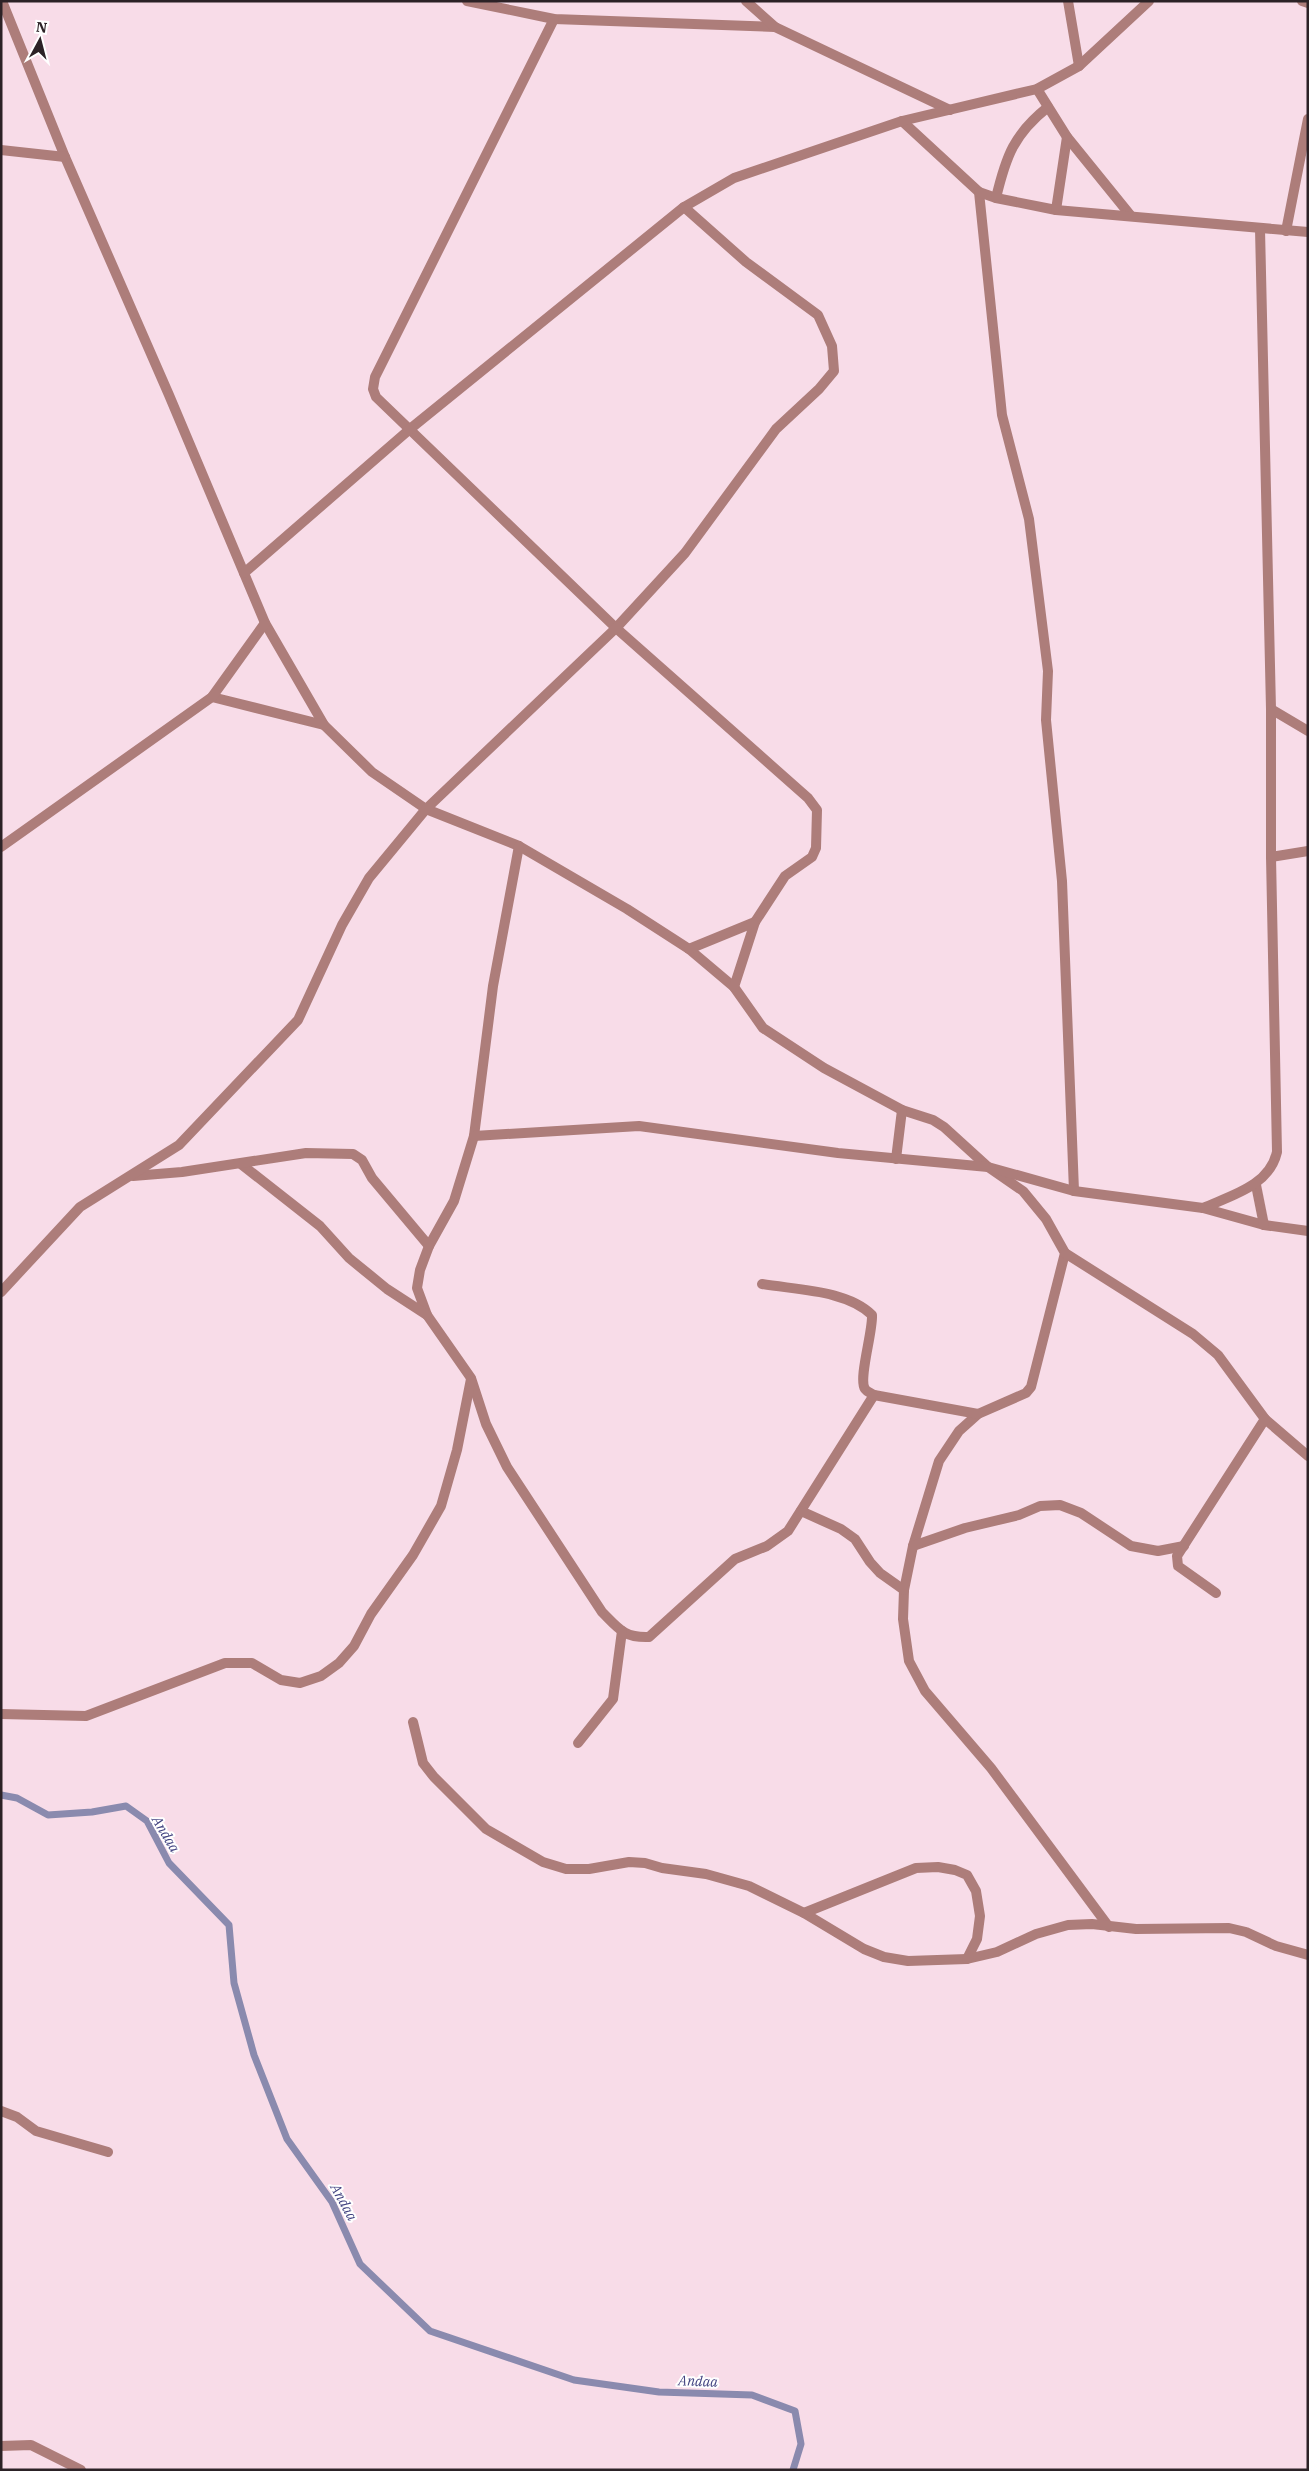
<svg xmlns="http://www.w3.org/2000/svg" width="1309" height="2471" font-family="'IBM Plex Serif',serif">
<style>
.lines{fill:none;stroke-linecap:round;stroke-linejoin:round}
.stream{stroke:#8a8aae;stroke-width:7}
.street{stroke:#ad7d7a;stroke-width:10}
.labels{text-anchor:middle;stroke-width:4;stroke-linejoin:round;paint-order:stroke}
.water-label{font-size:14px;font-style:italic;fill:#424381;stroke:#fff}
</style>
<rect width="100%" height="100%" fill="#f8dce8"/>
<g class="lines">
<path class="stream" d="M1 1795 17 1798 48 1815 92 1812 126 1806 147 1821 169 1863 229 1925 234 1983 254 2055 287 2139 332 2202 360 2264 430 2331 574 2380 659 2392 752 2395 795 2411 801 2444 793 2470"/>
<g class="street">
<path d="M2 1 65 157 169 395 265 623 324 725 372 772 426 809 519 846 627 909 689 949 734 987 763 1028 824 1068 902 1110 933 1120 944 1127 988 1167 1023 1191 1046 1219 1065 1253 1031 1387 1026 1393 978 1414 959 1431 939 1461 913 1546 904 1590 903 1619 909 1661 925 1691 991 1768 1109 1927"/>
<path d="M467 1 554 19 775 27"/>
<path d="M746 1 775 27 950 110"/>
<path d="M1068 1 1079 66"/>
<path d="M1302 1 1308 3"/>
<path d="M554 19 375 377 373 389 376 397 616 628 808 798 817 810 816 848 812 857 785 876 755 922 734 987"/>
<path d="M1037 89 1067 137 1131 216"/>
<path d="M902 121 979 192 1002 415 1029 519 1048 671 1046 720 1062 881 1074 1191"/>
<path d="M1 150 65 157"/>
<path d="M979 192 996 198 1056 210 1308 232"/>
<path d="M996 198C1006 156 1014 134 1048 107"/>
<path d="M1056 210 1067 137"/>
<path d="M1286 231 1308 119"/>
<path d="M244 573 410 429 684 207 734 178 902 121 1037 89 1079 66 1149 1"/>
<path d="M212 697 324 725"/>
<path d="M1271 709 1308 731"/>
<path d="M519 846 493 986 474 1136 454 1201 429 1246 420 1270 417 1288 427 1315 471 1378 486 1424 507 1467 602 1612C619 1629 624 1638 649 1637L735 1559 767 1546 788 1531 874 1395"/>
<path d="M1 847 212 697 265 623"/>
<path d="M1271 857 1308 851"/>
<path d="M689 949 755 922"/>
<path d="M474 1136 639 1126 838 1153 988 1167 1074 1191 1203 1208 1264 1225 1308 1231"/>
<path d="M896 1159 902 1110"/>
<path d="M241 1164 320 1226 349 1258 387 1289 427 1315"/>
<path d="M133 1176 182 1172 306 1153 353 1154 362 1160 372 1178 429 1246"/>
<path d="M1256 1185 1264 1225"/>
<path d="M1203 1208C1232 1195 1269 1186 1277 1152L1271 857V709L1260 229"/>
<path d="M1065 1253 1193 1334 1218 1355 1265 1419 1308 1456"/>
<path d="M762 1284C797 1290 847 1290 872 1315 873 1332 858 1379 865 1389 867 1392 871 1393 874 1395L978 1414"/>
<path d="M1 1292 80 1207 179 1145 298 1020 342 925 369 878 426 809 616 628 685 553 776 429 819 389 834 371 832 346 818 315 746 262 684 207"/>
<path d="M801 1511 841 1529 855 1539 870 1562 880 1573 904 1590"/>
<path d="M913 1546 965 1528 1019 1515 1040 1506 1060 1505 1081 1513 1131 1546 1158 1551 1184 1546"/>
<path d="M1216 1593 1178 1566 1177 1556 1265 1419"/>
<path d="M1 1714 86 1716 225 1663H252L281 1680 300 1683 321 1676 339 1663 354 1646 371 1614 413 1555 441 1506 457 1450 471 1379"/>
<path d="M413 1722 423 1763 434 1777 486 1829 543 1862 566 1869H589L629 1862 645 1863 662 1868 706 1874 749 1886 804 1913 864 1949 884 1957 908 1961 967 1959 997 1952 1036 1934 1068 1925 1092 1924 1136 1929 1229 1928 1246 1932 1276 1946 1308 1955"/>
<path d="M578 1743 613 1699 622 1631"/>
<path d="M804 1913 916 1868 938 1867 955 1870 967 1875 976 1891 980 1916 977 1939 967 1959"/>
<path d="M1 2111 17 2117 36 2131 108 2152"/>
<path d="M1 2446 31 2445 81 2470"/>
</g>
</g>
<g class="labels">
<g class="water-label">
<text transform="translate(166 1834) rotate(59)" y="5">Andaa</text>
<text transform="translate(344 2202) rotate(61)" y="5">Andaa</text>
<text transform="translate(698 2381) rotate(2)" y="5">Andaa</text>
</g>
</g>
<rect width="1309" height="2471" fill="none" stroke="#2c2226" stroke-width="5"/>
<g transform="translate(40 40) rotate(7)" stroke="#ffffff" stroke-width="4" paint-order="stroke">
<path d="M0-4L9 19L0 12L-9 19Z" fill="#2c2226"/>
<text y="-8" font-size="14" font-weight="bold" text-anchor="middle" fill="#2c2226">N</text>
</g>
</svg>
